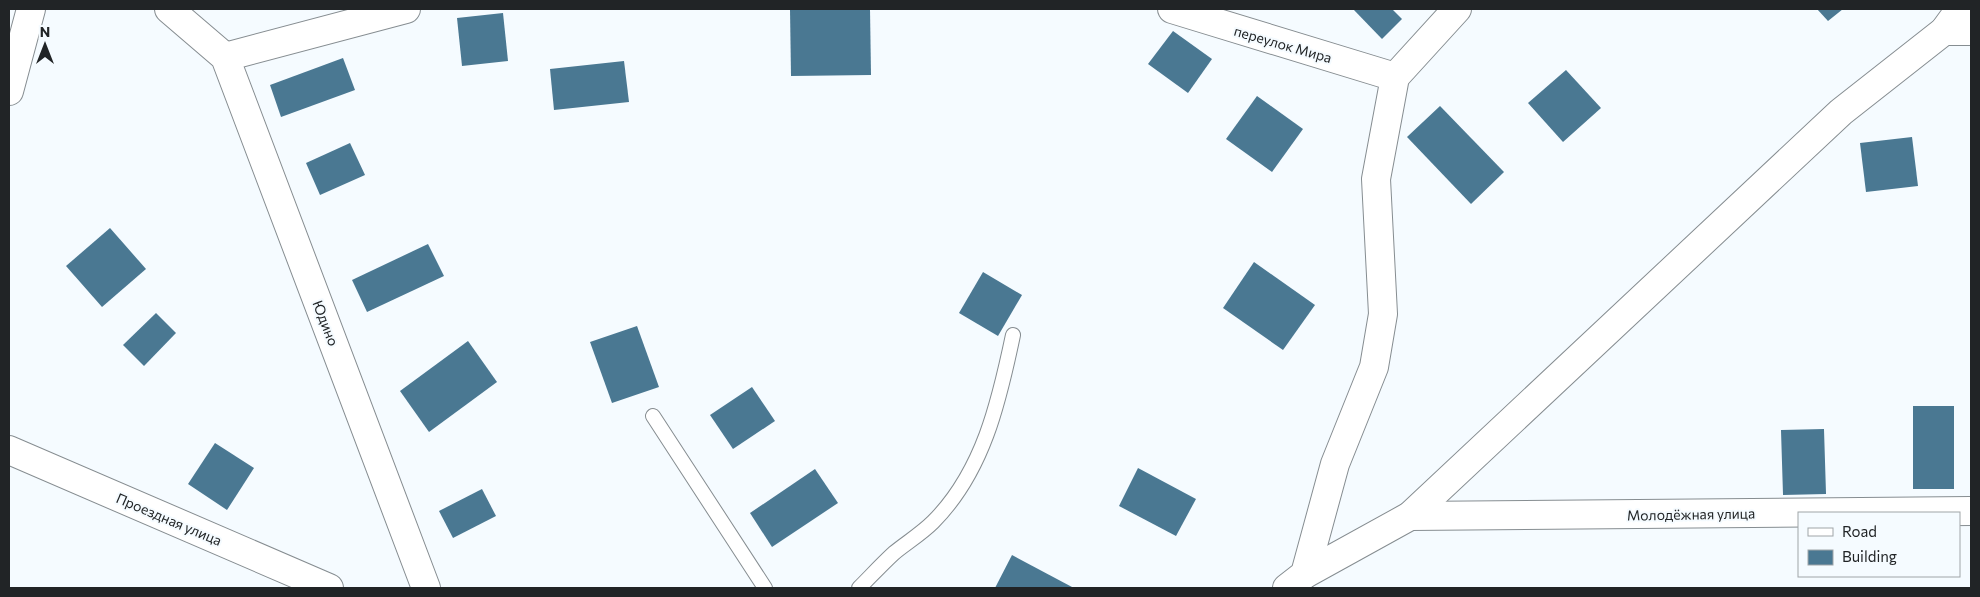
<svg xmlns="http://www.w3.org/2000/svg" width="1980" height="597" font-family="Commissioner,sans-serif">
<rect width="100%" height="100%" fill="#f5fbff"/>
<g fill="#4a7892">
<polygon points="790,9 870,9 871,75 791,76"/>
<polygon points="1353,9 1392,9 1402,19 1382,39"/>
<polygon points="1817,9 1843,9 1828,21"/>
<polygon points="503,13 508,61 462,66 457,18"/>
<polygon points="1173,31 1212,59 1188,93 1148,64"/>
<polygon points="343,58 355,90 281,117 270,85"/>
<polygon points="624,61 629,102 554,110 550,69"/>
<polygon points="1566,70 1601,108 1563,142 1528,103"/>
<polygon points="1257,96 1303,129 1272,172 1226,139"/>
<polygon points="1440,106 1504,172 1471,204 1407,137"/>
<polygon points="1912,137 1918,186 1866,192 1860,143"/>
<polygon points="350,143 365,175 320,195 306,163"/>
<polygon points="110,228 146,269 102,307 66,266"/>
<polygon points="428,244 444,276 367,312 352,280"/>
<polygon points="1254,262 1315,305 1283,350 1223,308"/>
<polygon points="983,272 1022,295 998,336 959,313"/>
<polygon points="156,313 176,333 144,366 123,345"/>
<polygon points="637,326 659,387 612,403 590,342"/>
<polygon points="468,341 497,382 429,432 400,391"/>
<polygon points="752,387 775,421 733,449 710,415"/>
<rect x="1913" y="406" width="41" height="83"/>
<polygon points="1824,429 1826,494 1783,495 1781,430"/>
<polygon points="215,443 254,468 227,510 188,484"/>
<polygon points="1138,468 1196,499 1176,536 1119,506"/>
<polygon points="815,469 838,503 772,547 750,513"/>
<polygon points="482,489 496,516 453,538 439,511"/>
<polygon points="1012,555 1072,587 1072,588 995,588"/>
</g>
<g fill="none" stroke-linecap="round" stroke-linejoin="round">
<defs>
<g id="lane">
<polyline points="653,416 765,588"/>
<path d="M 859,588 C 870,577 882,564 894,553 C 906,543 921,534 933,522 C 983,472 999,402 1013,335"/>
</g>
<g id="street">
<polyline points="169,9 225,57 426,588"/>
<polyline points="1172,9 1395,77"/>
<polyline points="1944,31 1971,31"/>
<polyline points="225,57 406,9"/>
<polyline points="1410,516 1971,511"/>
<polyline points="1305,574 1410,516 1841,112 1944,31 1960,9"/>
<polyline points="1287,588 1305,574 1335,464 1374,367 1383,314 1376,179 1395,77 1457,9"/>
</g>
<g id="secondary">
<polyline points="9,91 31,9"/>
<polyline points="9,450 329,588"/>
</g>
</defs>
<use href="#lane" stroke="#868d91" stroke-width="16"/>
<use href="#street" stroke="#868d91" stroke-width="30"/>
<use href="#secondary" stroke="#868d91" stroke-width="30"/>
<use href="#lane" stroke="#fff" stroke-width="14"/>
<use href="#street" stroke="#fff" stroke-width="28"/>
<use href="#secondary" stroke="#fff" stroke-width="28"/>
</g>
<g text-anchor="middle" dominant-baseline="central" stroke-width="4" stroke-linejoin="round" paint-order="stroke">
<g font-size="14" fill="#212426" stroke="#f5fbff">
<text transform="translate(1283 44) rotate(16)">переулок Мира</text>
<text transform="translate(326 323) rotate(69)">Юдино</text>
<text transform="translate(1691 514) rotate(-1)">Молодёжная улица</text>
<text transform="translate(169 519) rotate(23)">Проездная улица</text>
</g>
</g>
<rect width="1980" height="597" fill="none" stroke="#212426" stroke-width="20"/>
<rect x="1798" y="512" width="162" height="65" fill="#f5fbff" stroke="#a0a5a8"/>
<rect x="1808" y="528" width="25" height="8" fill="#ffffff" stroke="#a0a5a8"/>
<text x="1842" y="537" font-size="15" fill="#212426">Road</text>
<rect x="1808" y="550" width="25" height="15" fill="#4a7892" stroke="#a0a5a8"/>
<text x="1842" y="562" font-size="15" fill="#212426">Building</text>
<g transform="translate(45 45)" stroke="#f5fbff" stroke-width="4" paint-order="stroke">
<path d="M0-4L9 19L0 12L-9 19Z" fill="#212426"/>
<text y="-8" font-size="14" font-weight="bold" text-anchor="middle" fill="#212426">N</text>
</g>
</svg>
